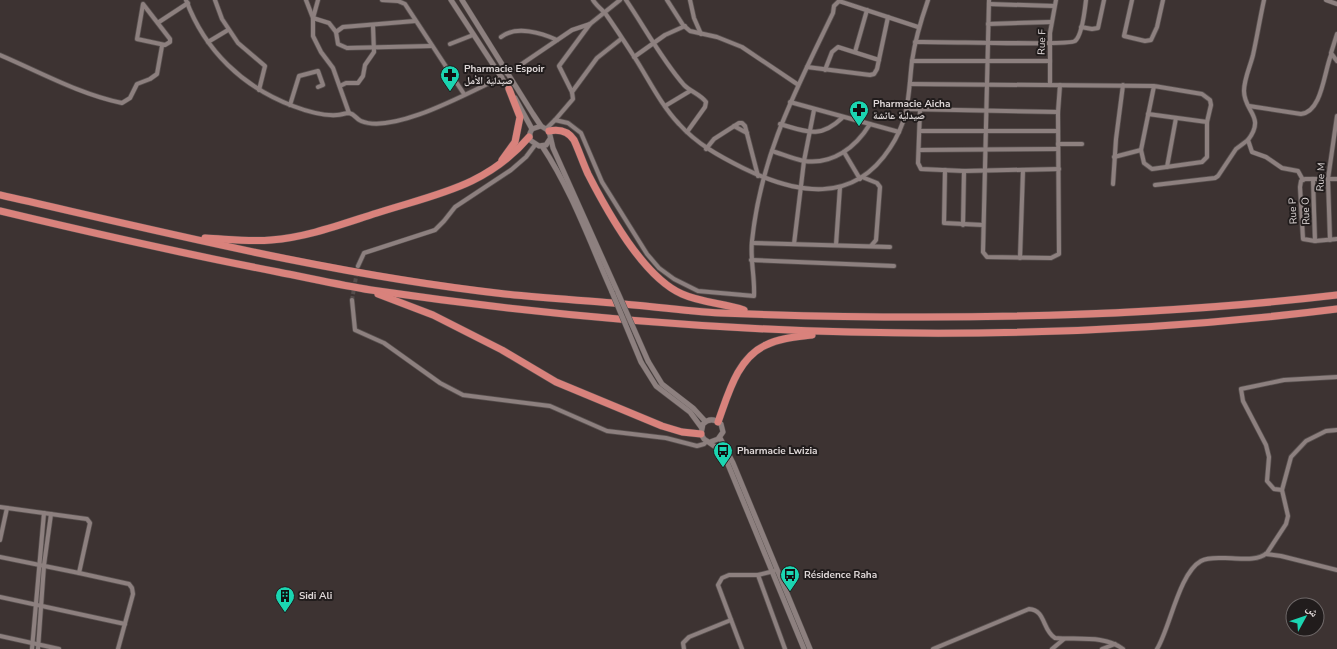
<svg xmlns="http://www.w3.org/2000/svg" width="1337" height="649" font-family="'Nunito Sans','Noto Naskh Arabic',sans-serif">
<rect width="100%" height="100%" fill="#3d3332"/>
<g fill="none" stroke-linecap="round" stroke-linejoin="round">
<polyline stroke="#554c4b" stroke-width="4" stroke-dasharray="4 2" stroke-linecap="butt" points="352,300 358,266"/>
<defs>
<g id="minor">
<path d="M 186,0 C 205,51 243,87 293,106 C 306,111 323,116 337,115 C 341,115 345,113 349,113 C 355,114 356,119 361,121 C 394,135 471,91 502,77"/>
<polyline points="215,0 222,19 238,43 265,66 259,90"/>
<polyline points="306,0 313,18"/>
<polyline points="318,0 313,18 313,36 321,52 333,68 349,113"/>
<polyline points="382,0 398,1 405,4 464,94"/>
<path d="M 593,0 C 596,5 601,9 605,13 C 615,27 626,44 635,58 C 649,80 661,105 679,124 C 697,144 719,156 743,168 C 796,194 853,205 890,148 C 910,118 908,95 912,61 C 915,40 921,20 928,0"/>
<path d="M 626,0 C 645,28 662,60 684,85 C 691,92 700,94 706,102 L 705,107 L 687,132"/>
<polyline points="667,0 683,25 690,31 717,37 742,47 797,84"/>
<polyline points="690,0 694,18 701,34"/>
<polyline points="989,0 983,252 987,257 1051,258 1059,254 1058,112 1060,85"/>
<polyline points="1132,0 1124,36 1145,41 1151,40 1157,27 1163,0"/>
<path d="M 1264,0 C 1260,18 1257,37 1253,55 C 1250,67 1244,79 1244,91 C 1244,112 1266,116 1248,140 L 1252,152 L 1266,157 L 1282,168 L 1298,171 L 1303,180"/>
<polyline points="1326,0 1337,4"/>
<polygon points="143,4 170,39 170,42 165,45 137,39"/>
<polyline points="989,4 1054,6"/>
<polyline points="313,18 329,23 336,32 338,44 347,48 431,46"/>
<polyline points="159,22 188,3"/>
<polyline points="590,24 559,66 572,92 597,58 621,39"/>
<polyline points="988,24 1051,22"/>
<polyline points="1081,27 1092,29 1098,28 1104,0"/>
<polyline points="336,32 343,27 415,21"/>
<polyline points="1337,34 1331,53 1337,61"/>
<path d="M 501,37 C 516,25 542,33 557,40"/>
<polyline points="208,42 228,30"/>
<path d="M 915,42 C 935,41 1069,46 1075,41 C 1082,36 1085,9 1086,0"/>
<polyline points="450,44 473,35"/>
<polyline points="855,52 867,10"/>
<path d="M 0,55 C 40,72 79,94 122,103 L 130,98 L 137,84 L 150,79 L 157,74 L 162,46"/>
<polyline points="634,57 665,35 685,26"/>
<polyline points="912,61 1050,61"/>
<polyline points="807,67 870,75 874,74 877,69 888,17"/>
<polyline points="825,70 832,52 838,47 879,60"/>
<polyline points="507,74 572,30 590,24 620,0"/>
<polyline points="910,84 1154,86 1202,94 1210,100 1211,105 1207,122 1207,157 1202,162 1152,169 1144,163 1141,150 1154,86"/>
<polyline points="1050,85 1050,33 1056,0"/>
<polyline points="340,86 346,83 358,83 363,76 365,65 374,52 373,26"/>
<polyline points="790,102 899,132"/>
<polyline points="290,105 299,76 318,71 323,85 318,87"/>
<polyline points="665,106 690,91"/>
<path d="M 1249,106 L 1301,114 C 1322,112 1324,72 1331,55"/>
<polyline points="907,109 1058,112"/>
<polyline points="920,110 918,163 921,169 964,171 1059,169"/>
<polyline points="1148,114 1207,122"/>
<polyline points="555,120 573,99 572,92"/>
<path d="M 780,124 C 807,132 820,139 842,118"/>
<polyline points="734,126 747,133"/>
<path d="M 547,128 L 555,120 L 568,123 L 581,133 L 602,182 L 647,254 L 659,268 L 674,279 L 698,291 L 754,296 C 755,277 750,260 752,241 C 761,154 796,90 833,13 L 834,6 L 839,1 L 918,27"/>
<polyline points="920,131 1058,131"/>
<polyline points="1058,144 1082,144"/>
<polyline points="706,149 714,139 739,123 742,123 745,126 758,176"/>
<polyline points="919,150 1058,149"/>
<path d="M 772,151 C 782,154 793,159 804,161 C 833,165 856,147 870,124"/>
<polyline points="844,152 860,179"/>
<polyline points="1114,157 1141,150"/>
<polyline points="1167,167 1176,118"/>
<polyline points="945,170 944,223 983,225"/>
<polyline points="862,177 877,183 880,187 876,240 871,246"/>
<polyline points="1313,179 1315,241"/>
<polyline points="1337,179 1305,179 1301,181 1300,187 1303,239 1315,241 1337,239"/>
<polyline points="1113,184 1116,139 1123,85"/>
<polyline points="1155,185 1215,178 1218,176 1236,149 1248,140"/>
<polyline points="963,225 964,171"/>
<polyline points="1330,240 1328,179 1337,116"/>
<polyline points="752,243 890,247"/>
<polyline points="794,244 804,161 814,110"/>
<polyline points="836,245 840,187"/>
<polyline points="1020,258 1023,170"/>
<polyline points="751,260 894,266"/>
<polyline points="358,266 364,253 435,230 444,221 455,207 511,170 526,157 535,145"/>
<polyline points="352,300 355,330 384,343 440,383 463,395 550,406 607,431 666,438 697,446 704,444 707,441"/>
<polyline points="1282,490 1274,489 1267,481 1269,457 1266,445 1243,401 1241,389 1284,380 1337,377"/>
<polyline points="0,507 87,519 90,523 79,573 0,557"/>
<polyline points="0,540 7,508"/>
<polyline points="1266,554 1281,556 1337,570"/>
<polyline points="79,573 129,584 132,588 133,594 118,649"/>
<polyline points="758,575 785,649"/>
<polyline points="0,597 125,624"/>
<polyline points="0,636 59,649"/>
<polyline points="32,649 44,513"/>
<polyline points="38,649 44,565 51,514"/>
<polyline points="684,649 683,643 689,637 731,620"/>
<polyline points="742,649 718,585 722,578 729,575 758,575 774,571"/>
<path d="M 933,649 L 1029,609 C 1046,610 1042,630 1055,638 C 1077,640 1105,635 1123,649"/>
<polyline points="1052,649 1064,639"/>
<polyline points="1102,649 1115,644"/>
<path d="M 1157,649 C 1170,628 1179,573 1201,561 C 1208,557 1217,558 1225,558 C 1239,558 1256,562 1267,553 L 1286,524 L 1288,516 L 1282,490 L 1291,457 L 1306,441 L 1326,431 L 1337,430"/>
</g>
<g id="tertiary">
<polyline points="451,0 511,92"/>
<polyline points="462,0 533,114 541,126 549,131 553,148 618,293"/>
<polyline points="515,98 532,129"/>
<polyline points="541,126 532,129 530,133 530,140 539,146 546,145 550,139"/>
<path d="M 542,146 C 572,191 590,243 612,292"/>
<polyline points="648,361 662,384 693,408 705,421"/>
<polyline points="641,362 656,386 690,412 701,427"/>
<polyline points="720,438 733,463 810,649"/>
<path d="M 710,442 L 718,439 L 723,432 L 721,424 C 715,419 709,418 703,424 L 701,434 L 704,439 L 717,448 L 727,462 L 804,649"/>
</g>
<g id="motorway">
<path d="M 549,131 C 559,129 568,131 574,140 C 579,151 583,163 588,174 C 607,211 643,277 682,294 C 702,303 724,303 744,310"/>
<polyline points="502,160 515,142 520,117 509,89"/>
<path d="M 0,195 C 167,233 335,275 505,294 C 541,298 577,300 613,303 C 649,306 685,311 721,313 C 926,321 1133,319 1337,295"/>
<path d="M 0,211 C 92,233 185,254 278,272 C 309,278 340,285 371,290 C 690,337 1017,349 1337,309"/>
<path d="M 205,238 C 227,239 249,242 271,240 C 308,237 342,224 377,213 C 436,194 486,187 529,137"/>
<polyline points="378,294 433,315 502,350 556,382 662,426 682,432 701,434"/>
<path d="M 718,422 C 728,395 737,358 766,345 C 780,338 796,337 812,335"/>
</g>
</defs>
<use href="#minor" stroke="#58504f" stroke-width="5.5"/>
<use href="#tertiary" stroke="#58504f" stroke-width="6"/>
<use href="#motorway" stroke="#58504f" stroke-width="8"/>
<use href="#minor" stroke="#8d807f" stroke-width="4"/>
<use href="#tertiary" stroke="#8d807f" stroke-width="5"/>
<use href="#motorway" stroke="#d9827c" stroke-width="7"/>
<defs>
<g id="tertiary-bridge">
<polyline points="612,292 641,362"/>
<polyline points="618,293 648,361"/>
</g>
</defs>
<use href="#tertiary-bridge" stroke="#58504f" stroke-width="6" stroke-linecap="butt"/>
<use href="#tertiary-bridge" stroke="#8d807f" stroke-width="5"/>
</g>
<defs>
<symbol id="pharmacy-pin" viewBox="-11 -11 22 30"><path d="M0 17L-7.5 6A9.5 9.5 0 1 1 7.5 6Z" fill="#1bd5b1" stroke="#211c1c"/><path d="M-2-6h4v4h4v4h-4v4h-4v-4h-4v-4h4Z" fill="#111"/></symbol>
<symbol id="bus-pin" viewBox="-11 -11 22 30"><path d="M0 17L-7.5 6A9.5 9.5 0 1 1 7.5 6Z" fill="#1bd5b1" stroke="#211c1c"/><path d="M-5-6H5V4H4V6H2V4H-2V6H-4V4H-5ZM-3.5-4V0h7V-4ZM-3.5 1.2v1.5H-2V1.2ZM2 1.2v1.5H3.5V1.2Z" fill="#111"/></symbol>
<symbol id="building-pin" viewBox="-11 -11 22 30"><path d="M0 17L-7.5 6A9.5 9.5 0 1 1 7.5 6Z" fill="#1bd5b1" stroke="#211c1c"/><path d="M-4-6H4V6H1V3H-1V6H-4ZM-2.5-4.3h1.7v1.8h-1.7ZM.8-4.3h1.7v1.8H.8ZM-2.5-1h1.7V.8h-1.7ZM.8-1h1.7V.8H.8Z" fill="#111"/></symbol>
</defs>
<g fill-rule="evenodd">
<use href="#pharmacy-pin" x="439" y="64" width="22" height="30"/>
<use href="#pharmacy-pin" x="848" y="99" width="22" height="30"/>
<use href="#bus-pin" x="712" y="440" width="22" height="30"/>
<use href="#bus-pin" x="779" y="564" width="22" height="30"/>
<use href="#building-pin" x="274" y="585" width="22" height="30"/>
</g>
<g text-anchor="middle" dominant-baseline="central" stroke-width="4" stroke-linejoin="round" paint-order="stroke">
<g font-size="10" fill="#dfd8d8" stroke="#211c1c">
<text transform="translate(1042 42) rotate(-88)">Rue F</text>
<text transform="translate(1321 177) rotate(-87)">Rue M</text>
<text transform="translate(1293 211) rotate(-93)">Rue P</text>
<text transform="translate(1306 211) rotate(-92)">Rue O</text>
</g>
<g font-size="10" font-weight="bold" fill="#dfd8d8" stroke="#211c1c" text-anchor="start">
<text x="464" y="69">Pharmacie Espoir<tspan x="464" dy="12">صيدلية الأمل</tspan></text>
<text x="873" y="104">Pharmacie Aicha<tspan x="873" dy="12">صيدلية عائشة</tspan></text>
<text x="737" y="451">Pharmacie Lwizia</text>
<text x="804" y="575">Résidence Raha</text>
<text x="299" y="596">Sidi Ali</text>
</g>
</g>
<g transform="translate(1305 617) rotate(50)"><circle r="19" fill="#211c1c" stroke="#6d6767"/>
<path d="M0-3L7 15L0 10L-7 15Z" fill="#1bd5b1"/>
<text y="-6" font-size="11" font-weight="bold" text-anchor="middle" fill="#dfd8d8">ش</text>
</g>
</svg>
